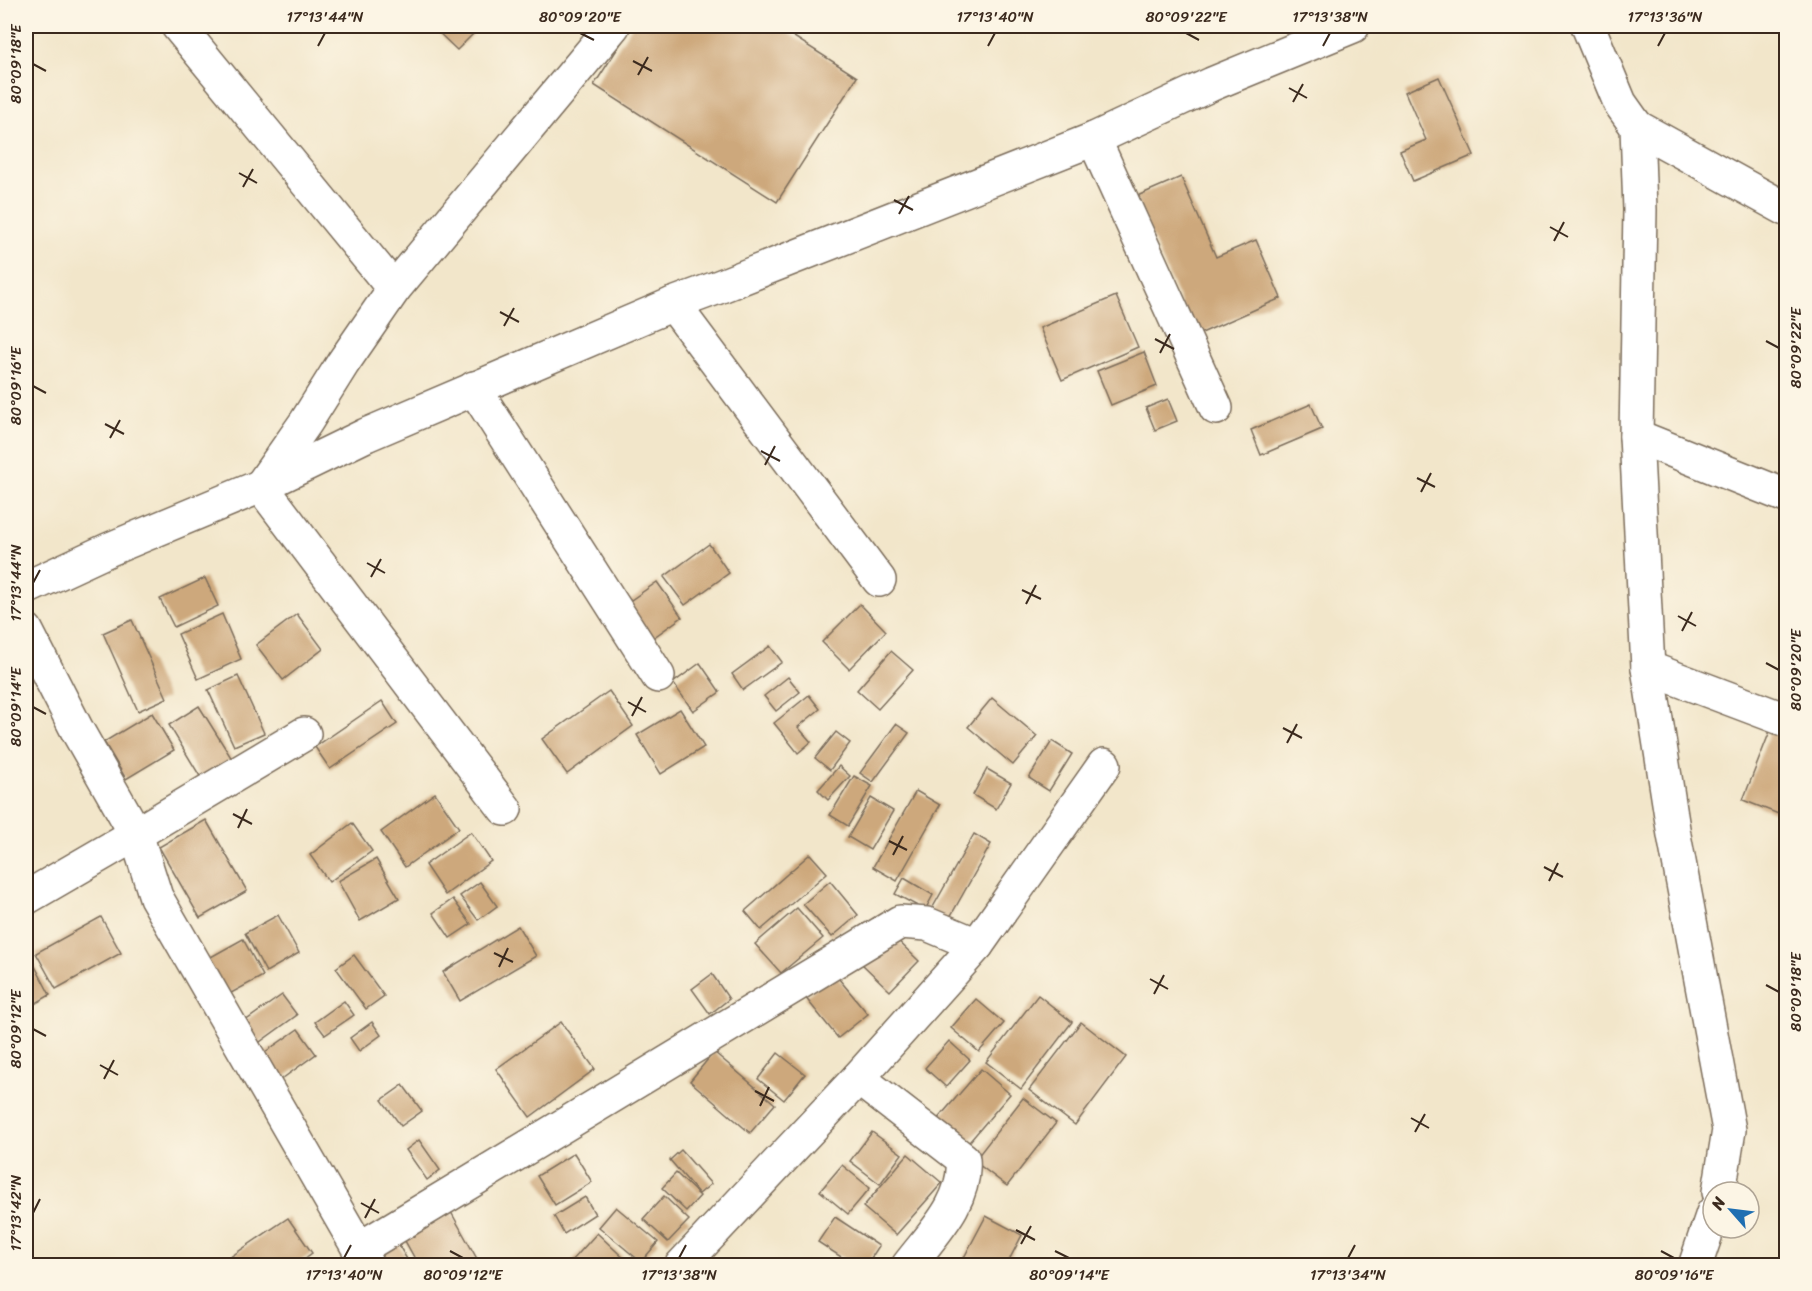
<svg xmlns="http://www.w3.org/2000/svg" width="1812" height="1291" font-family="Sriracha,sans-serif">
<rect width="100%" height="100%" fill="#fcf5e5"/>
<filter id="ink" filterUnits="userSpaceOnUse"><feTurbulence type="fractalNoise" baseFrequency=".0167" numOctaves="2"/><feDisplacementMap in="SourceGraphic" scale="12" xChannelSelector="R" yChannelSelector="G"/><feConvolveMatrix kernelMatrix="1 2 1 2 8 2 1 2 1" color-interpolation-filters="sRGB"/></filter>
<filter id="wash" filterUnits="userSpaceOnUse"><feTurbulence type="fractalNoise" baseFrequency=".008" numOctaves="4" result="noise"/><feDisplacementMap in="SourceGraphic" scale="24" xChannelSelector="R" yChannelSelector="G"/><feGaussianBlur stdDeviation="1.35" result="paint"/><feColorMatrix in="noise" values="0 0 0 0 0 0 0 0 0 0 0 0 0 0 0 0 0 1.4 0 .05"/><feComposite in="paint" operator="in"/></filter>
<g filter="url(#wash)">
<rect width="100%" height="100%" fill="#f2e6ca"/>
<g id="blocks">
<g fill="#cda87b">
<polygon points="432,26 481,26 457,50"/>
<polygon points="632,26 777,26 857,77 777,202 594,85"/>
<polygon points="1439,77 1474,155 1413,181 1400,151 1426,140 1405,92"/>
<polygon points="1181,177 1216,257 1256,240 1281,298 1195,336 1135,197"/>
<polygon points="1116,296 1138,347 1062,380 1040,328"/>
<polygon points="1144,352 1157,386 1111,405 1097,371"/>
<polygon points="1168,399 1177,421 1155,430 1146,408"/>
<polygon points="1311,404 1322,429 1261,455 1251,430"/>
<polygon points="709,544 729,573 685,605 664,577"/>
<polygon points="205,578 218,606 174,627 160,599"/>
<polygon points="657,582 682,617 650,640 624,605"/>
<polygon points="860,604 886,631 849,669 822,642"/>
<polygon points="222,614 241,659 198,679 178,634"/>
<polygon points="297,614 323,649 283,680 256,645"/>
<polygon points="132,620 167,698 138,711 103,633"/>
<polygon points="770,646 782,662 743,690 732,674"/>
<polygon points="891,651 913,670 878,709 857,690"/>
<polygon points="700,663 720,692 693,711 673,683"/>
<polygon points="238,676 264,733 234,746 208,690"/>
<polygon points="788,677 800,692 776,711 764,696"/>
<polygon points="609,691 633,726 567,774 542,739"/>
<polygon points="809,695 820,709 798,727 811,742 798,753 774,723"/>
<polygon points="992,698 1037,736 1013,765 968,727"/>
<polygon points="382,701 397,724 330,769 315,747"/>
<polygon points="199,706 232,759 201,778 169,725"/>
<polygon points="680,709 704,747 661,774 637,735"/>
<polygon points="152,713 174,750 126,779 104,742"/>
<polygon points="896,724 909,733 873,782 860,773"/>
<polygon points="1770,731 1786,737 1786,817 1743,800"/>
<polygon points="836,732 850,743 830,770 815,758"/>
<polygon points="1052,741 1072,754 1049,791 1029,778"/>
<polygon points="839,766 850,776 828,800 818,790"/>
<polygon points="987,769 1011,783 996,809 973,795"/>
<polygon points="854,776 872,786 848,826 830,815"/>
<polygon points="916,791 940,805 897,881 873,867"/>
<polygon points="435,793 459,828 405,867 381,832"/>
<polygon points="871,798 893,811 870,850 848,837"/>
<polygon points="206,820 247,891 200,918 159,847"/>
<polygon points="352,823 372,851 329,882 310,855"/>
<polygon points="471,832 491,861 445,895 425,865"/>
<polygon points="974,834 991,844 945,926 928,916"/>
<polygon points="810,854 827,873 761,930 745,911"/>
<polygon points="376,859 399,898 360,921 338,881"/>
<polygon points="904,878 933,895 925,910 895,894"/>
<polygon points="830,881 858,915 832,937 803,904"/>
<polygon points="480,882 497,906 478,920 460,896"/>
<polygon points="453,899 471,924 450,938 433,913"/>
<polygon points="797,908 823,938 781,973 755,944"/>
<polygon points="278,915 299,953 266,972 245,933"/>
<polygon points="101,917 121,953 56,989 36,953"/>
<polygon points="518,926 536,956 460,1001 443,972"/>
<polygon points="890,933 919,961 890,991 861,963"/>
<polygon points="243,939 263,976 220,999 200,963"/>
<polygon points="26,949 50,995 26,1009"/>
<polygon points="354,955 384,996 366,1009 336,968"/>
<polygon points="834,973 868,1014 838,1038 805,997"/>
<polygon points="712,974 729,999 710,1014 692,989"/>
<polygon points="282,995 297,1015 253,1047 238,1026"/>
<polygon points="1038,995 1072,1022 1021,1089 986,1062"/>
<polygon points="976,999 1004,1023 979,1052 951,1028"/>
<polygon points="344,1001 354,1015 325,1035 315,1022"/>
<polygon points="372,1022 381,1035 359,1051 350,1038"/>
<polygon points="561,1022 595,1069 530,1117 496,1069"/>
<polygon points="1081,1022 1126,1057 1075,1125 1029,1090"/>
<polygon points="298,1029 316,1054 279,1081 261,1055"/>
<polygon points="949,1041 970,1060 946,1087 925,1068"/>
<polygon points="714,1052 775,1104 750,1133 690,1081"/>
<polygon points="778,1053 805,1074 784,1100 758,1079"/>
<polygon points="981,1069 1010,1094 965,1147 935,1122"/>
<polygon points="403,1085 422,1111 401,1126 382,1100"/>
<polygon points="1023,1098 1056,1123 1007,1186 974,1161"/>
<polygon points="872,1132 902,1154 880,1184 850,1161"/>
<polygon points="419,1140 440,1170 427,1180 406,1150"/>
<polygon points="681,1150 711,1184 699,1194 670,1160"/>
<polygon points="574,1153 592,1182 555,1205 537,1176"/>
<polygon points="908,1154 942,1183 896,1235 863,1207"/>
<polygon points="842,1165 870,1188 848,1214 820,1191"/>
<polygon points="676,1173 700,1196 686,1211 662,1188"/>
<polygon points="664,1196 689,1220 668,1242 643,1219"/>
<polygon points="585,1197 595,1214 564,1234 554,1216"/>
<polygon points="616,1207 658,1242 641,1262 599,1227"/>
<polygon points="451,1212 481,1266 419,1266 404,1239"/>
<polygon points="986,1216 1022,1235 1006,1266 961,1266 960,1265"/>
<polygon points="835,1217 879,1246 866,1266 855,1266 818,1242"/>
<polygon points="288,1218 312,1253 294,1266 221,1266 220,1264"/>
<polygon points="597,1233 632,1266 575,1266 571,1262"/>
<polygon points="398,1244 411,1266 373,1266 370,1259"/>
</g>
</g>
</g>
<g filter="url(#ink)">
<use href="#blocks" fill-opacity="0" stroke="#7b6c5a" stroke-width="1.5"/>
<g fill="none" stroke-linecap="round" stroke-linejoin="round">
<defs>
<g id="minor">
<polyline points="178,26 394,289"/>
<polyline points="1588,26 1620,103 1637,127 1640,210 1636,436 1648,668 1674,835 1729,1130 1719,1192"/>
<polyline points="1637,127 1786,209"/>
<polyline points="1094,139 1216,408"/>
<polyline points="673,304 879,580"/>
<polyline points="474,388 658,676"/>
<polyline points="1636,436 1786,496"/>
<polyline points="26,588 110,549 261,486 366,435 673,304 716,288 1094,139 1212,84 1353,26"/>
<polyline points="26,630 77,730 136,834 156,897 359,1249 367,1266"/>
<polyline points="1648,668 1786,720"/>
<polyline points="505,809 261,486 306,422 343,363 394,289 613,26"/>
<polyline points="26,898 136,834 304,734"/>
<path d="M 858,1078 L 963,1159 C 967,1202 932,1234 908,1266"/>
<polyline points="359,1249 900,922 927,924 977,945"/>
<polyline points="681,1266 858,1078 977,945 1104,765"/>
<polyline points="1695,1266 1713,1213"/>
</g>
</defs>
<use href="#minor" stroke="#7b6c5a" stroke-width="36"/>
<use href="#minor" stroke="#fff" stroke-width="33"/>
</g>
</g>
<path fill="none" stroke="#3b2a1e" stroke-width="2" d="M 580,33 L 594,40M 1186,33 L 1199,40M 318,46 L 325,33M 988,46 L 995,33M 1323,46 L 1330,33M 1658,46 L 1665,33M 633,61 L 652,71M 33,64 L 46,71M 638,75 L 648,57M 1289,88 L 1307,98M 1293,102 L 1303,84M 239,173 L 257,183M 243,187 L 253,169M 894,200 L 913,210M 899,214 L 909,196M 1550,227 L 1568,237M 1554,241 L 1564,222M 500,312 L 519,322M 504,326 L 514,308M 1155,339 L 1174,349M 1766,341 L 1779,348M 1160,353 L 1170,334M 33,386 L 46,393M 105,424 L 124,434M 110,438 L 120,420M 761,451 L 780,461M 765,465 L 775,446M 1417,478 L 1435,487M 1421,492 L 1431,473M 367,563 L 385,573M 371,577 L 381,559M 33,583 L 40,570M 1022,590 L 1041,599M 1026,604 L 1036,585M 1678,616 L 1696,626M 1682,631 L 1692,612M 1766,663 L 1779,670M 628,702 L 646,712M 33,707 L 46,714M 632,716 L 642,697M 1283,728 L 1302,738M 1287,743 L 1297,724M 233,814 L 252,824M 238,828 L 247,809M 889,841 L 907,850M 893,855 L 903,836M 1544,867 L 1563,877M 1549,881 L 1558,863M 494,953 L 513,962M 499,967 L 508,948M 1150,979 L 1168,989M 1766,985 L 1779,992M 1154,994 L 1164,975M 33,1029 L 46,1036M 100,1065 L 118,1075M 104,1079 L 114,1060M 755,1091 L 774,1101M 760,1106 L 769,1087M 1411,1118 L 1429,1128M 1415,1132 L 1425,1114M 361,1203 L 379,1213M 33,1213 L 40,1199M 365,1218 L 375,1199M 1016,1230 L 1035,1240M 1021,1244 L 1031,1226M 450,1251 L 463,1258M 1055,1251 L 1069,1258M 1661,1251 L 1674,1258M 344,1258 L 351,1245M 679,1258 L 686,1245M 1348,1258 L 1355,1245"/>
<rect width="1812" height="1291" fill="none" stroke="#fcf5e5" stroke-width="66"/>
<g transform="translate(1731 1210) rotate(298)"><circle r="28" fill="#fcf5e5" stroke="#afa495" stroke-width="1.5"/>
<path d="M0-4.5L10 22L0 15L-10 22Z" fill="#1f6fb2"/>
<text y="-9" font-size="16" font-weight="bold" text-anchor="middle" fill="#3b2a1e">N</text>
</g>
<rect x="33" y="33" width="1746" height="1225" fill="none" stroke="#3b2a1e" stroke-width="2"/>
<g font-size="15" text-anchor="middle" fill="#3b2a1e">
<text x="325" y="22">17°13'44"N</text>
<text x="580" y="22">80°09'20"E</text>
<text x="995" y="22">17°13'40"N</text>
<text x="1186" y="22">80°09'22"E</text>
<text x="1330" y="22">17°13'38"N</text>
<text x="1665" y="22">17°13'36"N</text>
<text transform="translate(16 64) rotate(-90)" y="5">80°09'18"E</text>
<text transform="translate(1796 348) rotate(-90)" y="5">80°09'22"E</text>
<text transform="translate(16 386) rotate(-90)" y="5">80°09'16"E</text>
<text transform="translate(16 583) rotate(-90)" y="5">17°13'44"N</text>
<text transform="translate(1796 670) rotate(-90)" y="5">80°09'20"E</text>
<text transform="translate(16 707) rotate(-90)" y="5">80°09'14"E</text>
<text transform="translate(1796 992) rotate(-90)" y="5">80°09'18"E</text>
<text transform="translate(16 1029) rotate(-90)" y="5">80°09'12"E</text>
<text transform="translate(16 1213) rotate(-90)" y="5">17°13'42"N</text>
<text x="344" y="1280">17°13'40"N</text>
<text x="463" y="1280">80°09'12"E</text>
<text x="679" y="1280">17°13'38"N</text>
<text x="1069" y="1280">80°09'14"E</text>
<text x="1348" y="1280">17°13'34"N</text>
<text x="1674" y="1280">80°09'16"E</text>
</g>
</svg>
